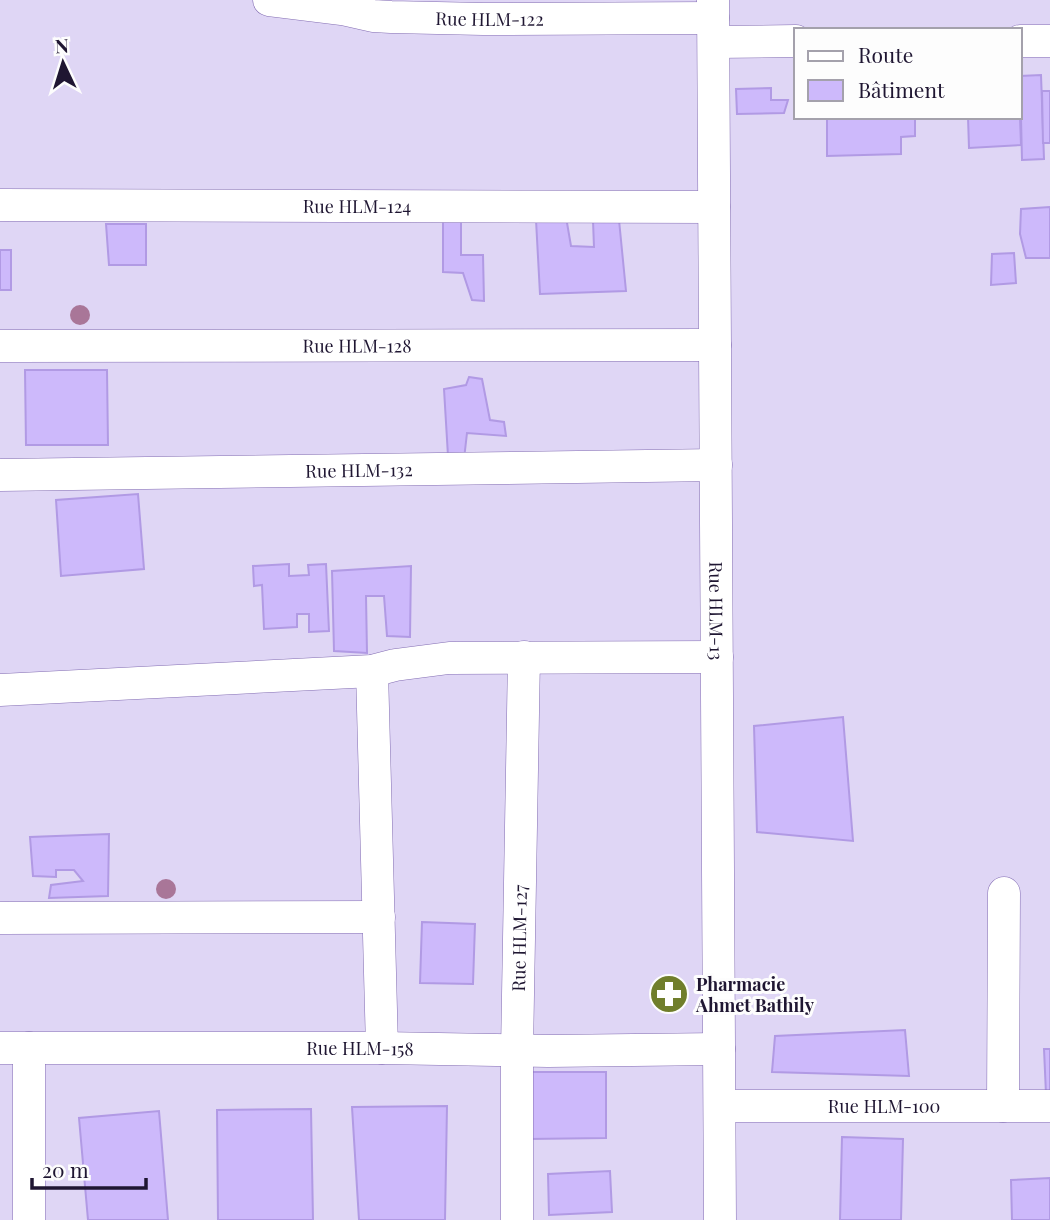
<svg xmlns="http://www.w3.org/2000/svg" width="1050" height="1220" font-family="'Playfair Display',serif">
<rect width="100%" height="100%" fill="#dfd6f5"/>
<g fill="#cdb9fb" stroke="#b19ae4" stroke-width="2">
<polygon points="1041,75 1044,159 1022,160 1020,76"/>
<polygon points="771,88 771,100 788,100 784,113 737,114 736,89"/>
<polygon points="1042,91 1050,91 1050,143 1043,143"/>
<polygon points="827,117 915,117 915,136 901,137 901,154 827,156"/>
<polygon points="968,117 1020,117 1021,145 969,148"/>
<polygon points="1050,207 1050,258 1026,258 1020,234 1021,209"/>
<polygon points="566,217 571,246 594,247 593,221 619,220 626,291 540,294 536,220"/>
<polygon points="443,221 461,221 461,255 483,255 484,301 472,300 463,273 443,272"/>
<polygon points="106,224 146,224 146,265 109,265"/>
<rect x="0" y="250" width="11" height="40"/>
<polygon points="1014,253 1016,283 991,285 992,254"/>
<polygon points="25,370 107,370 108,445 26,445"/>
<polygon points="469,377 482,379 490,420 504,422 506,436 467,433 464,459 448,456 444,389 466,385"/>
<polygon points="138,494 144,569 61,576 56,500"/>
<polygon points="289,564 289,576 309,575 308,565 326,564 329,631 309,632 309,614 297,614 297,627 264,629 262,585 254,586 253,566"/>
<polygon points="411,566 410,637 387,636 384,596 366,596 367,653 334,651 332,571"/>
<polygon points="843,717 853,841 757,832 754,726"/>
<polygon points="109,834 108,896 49,898 51,885 83,881 74,870 56,870 56,877 33,876 30,837"/>
<polygon points="422,922 475,924 473,984 420,983"/>
<polygon points="905,1030 909,1076 772,1072 775,1036"/>
<polygon points="1044,1049 1050,1049 1050,1094 1046,1094"/>
<polygon points="529,1072 606,1072 606,1138 529,1139"/>
<polygon points="447,1106 445,1220 359,1220 352,1107"/>
<polygon points="311,1109 313,1220 218,1220 217,1110"/>
<polygon points="159,1111 168,1220 88,1220 79,1118"/>
<polygon points="842,1137 903,1139 901,1220 840,1220"/>
<polygon points="610,1171 612,1212 549,1215 548,1174"/>
<polygon points="1050,1178 1050,1220 1012,1220 1011,1180"/>
</g>
<g fill="none" stroke-linecap="round" stroke-linejoin="round">
<defs>
<g id="street">
<path id="s1" d="M 269,0 L 342,9 L 373,16 L 391,17 L 483,19 L 713,18"/>
<path id="s2" d="M 713,0 L 720,1220"/>
<polyline points="1020,41 1050,41"/>
<polyline points="714,42 796,41"/>
<path id="s3" d="M 0,205 L 714,207"/>
<path id="s4" d="M 0,346 L 715,345"/>
<path id="s5" d="M 0,475 L 716,465"/>
<polyline points="372,671 382,1048"/>
<polyline points="0,690 372,671 395,665 449,658 717,657"/>
<polyline points="0,918 379,917"/>
<path id="s6" d="M 0,1048 L 382,1048 L 548,1051 L 719,1049"/>
<polyline points="29,1048 29,1220"/>
<path id="s7" d="M 720,1106 L 1050,1106"/>
<polyline points="1003,1106 1004,893"/>
<path id="s8" d="M 517,1220 L 517,1051 L 524,657"/>
</g>
</defs>
<use href="#street" stroke="#836db3" stroke-width="33"/>
<use href="#street" stroke="#fff" stroke-width="32"/>
</g>
<g fill="#a97698">
<circle cx="80" cy="315" r="10"/>
<circle cx="166" cy="889" r="10"/>
</g>
<defs>
<symbol id="pharmacy-disc" viewBox="-11 -11 22 22"><circle r="9.5" fill="#707e2b" stroke="#fdfdfd"/><path d="M-2-6h4v4h4v4h-4v4h-4v-4h-4v-4h4Z" fill="#fff"/></symbol>
</defs>
<g fill-rule="evenodd">
<use href="#pharmacy-disc" x="647" y="972" width="44" height="44"/>
</g>
<g text-anchor="middle" dominant-baseline="central" stroke-width="6" stroke-linejoin="round" paint-order="stroke">
<g font-size="18" fill="#1f1632" stroke="#fdfdfd">
<text stroke="none"><textPath href="#s1" startOffset="222">Rue HLM-122</textPath></text>
<text stroke="none"><textPath href="#s3" startOffset="357">Rue HLM-124</textPath></text>
<text stroke="none"><textPath href="#s4" startOffset="357">Rue HLM-128</textPath></text>
<text stroke="none"><textPath href="#s5" startOffset="359">Rue HLM-132</textPath></text>
<text stroke="none"><textPath href="#s2" startOffset="611">Rue HLM-13</textPath></text>
<text stroke="none"><textPath href="#s8" startOffset="282">Rue HLM-127</textPath></text>
<text stroke="none"><textPath href="#s6" startOffset="360">Rue HLM-158</textPath></text>
<text stroke="none"><textPath href="#s7" startOffset="164">Rue HLM-100</textPath></text>
</g>
<g font-size="18" font-weight="bold" fill="#1f1632" stroke="#fdfdfd" text-anchor="start">
<text x="696" y="984">Pharmacie<tspan x="696" dy="21">Ahmet Bathily</tspan></text>
</g>
</g>
<rect x="794" y="28" width="228" height="91" fill="#fdfdfd" stroke="#a4a1ac" stroke-width="2"/>
<rect x="808" y="51" width="35" height="10" fill="#ffffff" stroke="#a4a1ac" stroke-width="2"/>
<text x="858" y="63" font-size="21" fill="#1f1632">Route</text>
<rect x="808" y="80" width="35" height="21" fill="#cdb9fb" stroke="#a4a1ac" stroke-width="2"/>
<text x="858" y="98" font-size="21" fill="#1f1632">Bâtiment</text>
<g transform="translate(63 63) rotate(356)" stroke="#fdfdfd" stroke-width="5" paint-order="stroke">
<path d="M0-5L12 26L0 18L-12 26Z" fill="#1f1632"/>
<text y="-10" font-size="19" font-weight="bold" text-anchor="middle" fill="#1f1632">N</text>
</g>
<path d="M32 1178v10h114v-10" fill="none" stroke="#1f1632" stroke-width="3.5"/>
<text x="42" y="1178" font-size="21" fill="#1f1632" stroke="#fdfdfd" stroke-width="5" paint-order="stroke">20 m</text>
</svg>
